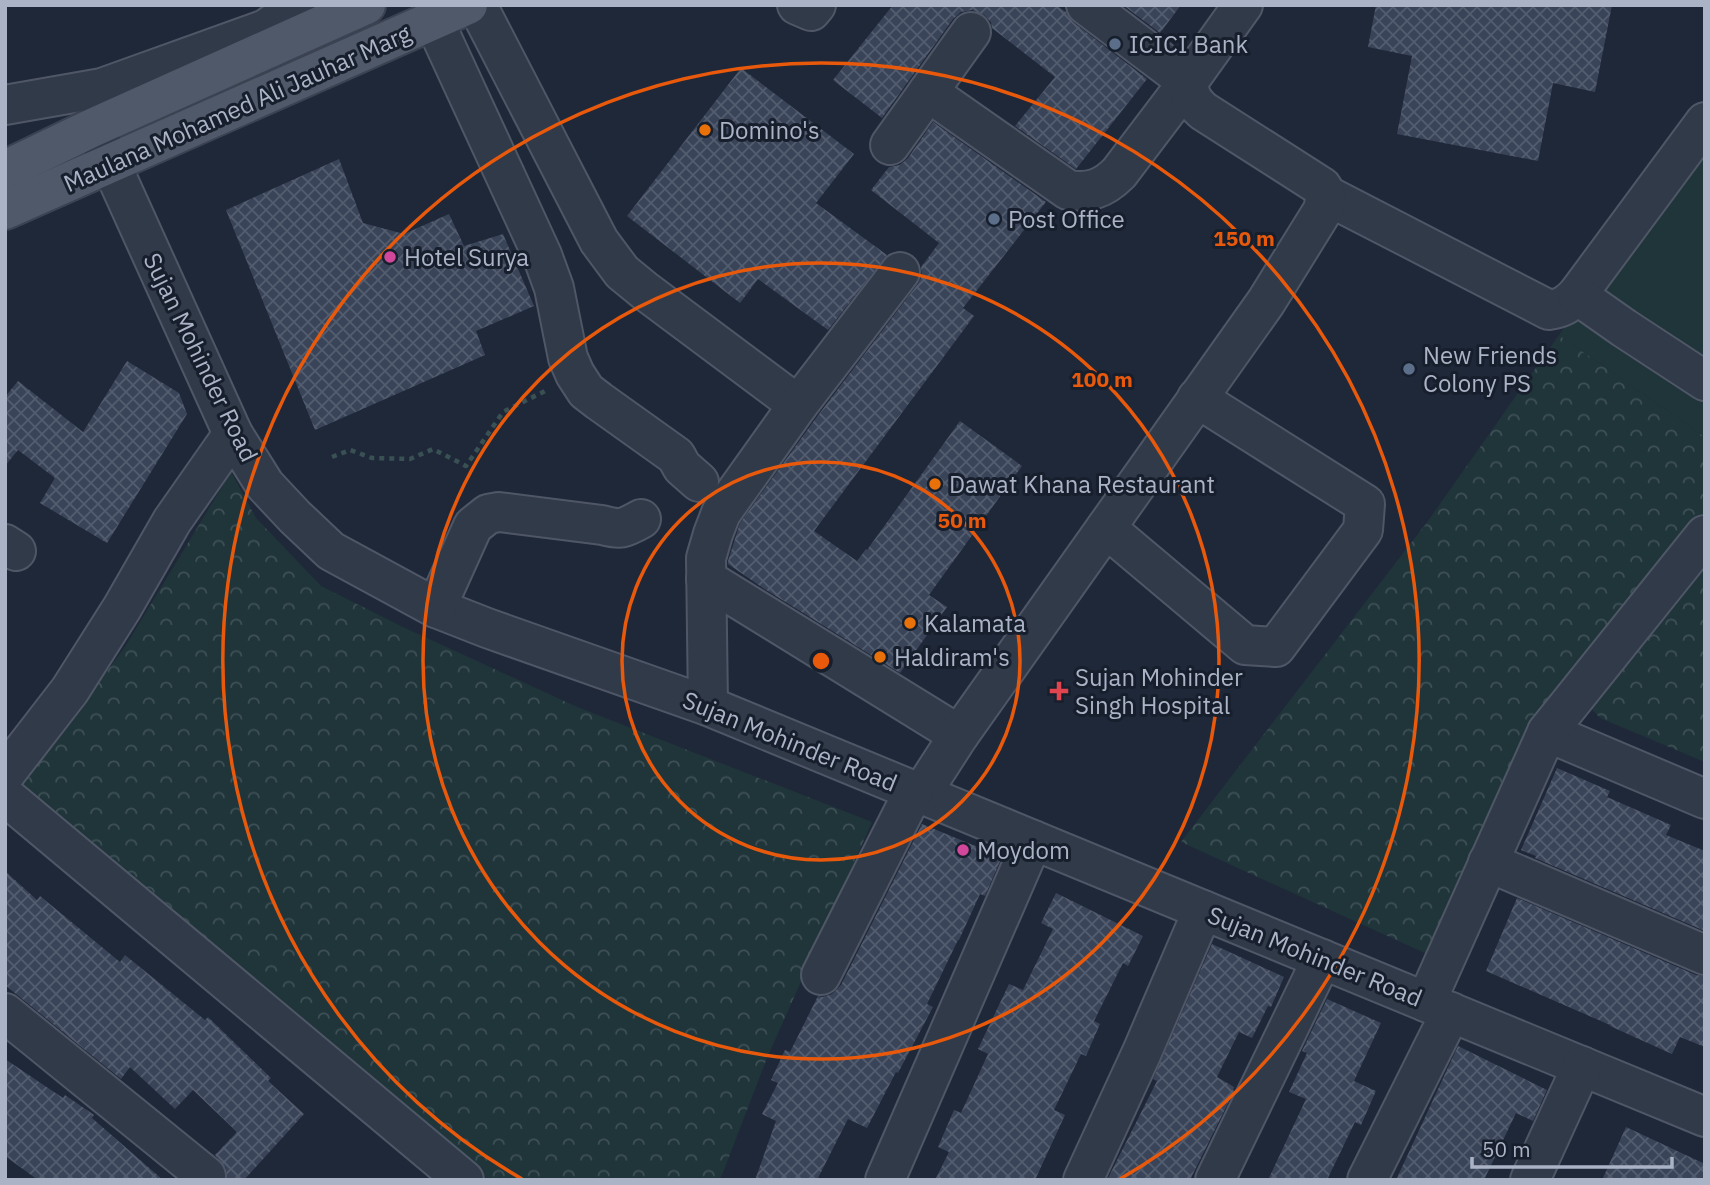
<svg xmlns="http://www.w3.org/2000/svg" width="1710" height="1185" font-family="'IBM Plex Sans',sans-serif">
<defs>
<pattern id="park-crowns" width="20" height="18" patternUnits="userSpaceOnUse" patternTransform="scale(1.75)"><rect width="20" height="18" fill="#20353a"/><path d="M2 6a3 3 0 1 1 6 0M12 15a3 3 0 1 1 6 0" fill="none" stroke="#3e5055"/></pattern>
<pattern id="building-cross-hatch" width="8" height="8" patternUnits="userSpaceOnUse" patternTransform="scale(1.75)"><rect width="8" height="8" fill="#394459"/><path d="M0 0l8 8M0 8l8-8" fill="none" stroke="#535d6f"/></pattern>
</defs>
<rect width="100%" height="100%" fill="#1e2839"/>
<g fill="url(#park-crowns)">
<polygon points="1559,335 1705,437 1705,762 1600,718 1580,696 1449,964 1181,842 1428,521"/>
<polygon points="231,472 256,518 321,586 405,628 577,707 872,822 767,1058 722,1175 719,1180 489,1180 188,931 21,785 125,647"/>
</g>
<polygon fill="#20353a" points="1692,134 1705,142 1705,437 1559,335"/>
<g fill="url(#building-cross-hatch)">
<polygon points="893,5 1056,5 1066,12 1073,22 1147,79 1076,169 1015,126 1055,77 992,28 991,22 984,15 972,10 961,12 953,19 882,118 833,80"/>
<polygon points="1123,5 1181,5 1160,33"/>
<polygon points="1376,5 1612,5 1595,92 1553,83 1538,161 1397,134 1412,56 1368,47"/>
<polygon points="741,68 854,154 816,203 887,255 828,330 758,279 740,303 627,216"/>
<polygon points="933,122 1046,202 963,308 974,316 814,531 857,561 866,549 867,550 960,421 1022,466 929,595 947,607 900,673 763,588 728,564 728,561 740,523 816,418 917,285 922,276 921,267 939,243 871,190 889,167 900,165 908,158"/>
<polygon points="339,159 363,223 404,234 449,214 464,246 503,234 534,306 476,331 485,355 315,430 226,210"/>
<polygon points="127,361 179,393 187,414 107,543 40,503 55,478 18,450 5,466 5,397 18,381 83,432"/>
<polygon points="1557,768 1610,791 1607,797 1671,825 1666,835 1705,851 1705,931 1535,858 1536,856 1521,850"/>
<polygon points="922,824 1002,857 985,896 980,894 959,940 958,940 927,1004 933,1007 898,1073 896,1072 867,1128 848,1119 817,1180 755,1180 776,1121 762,1114 778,1083 771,1080 785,1050 790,1052 818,996 823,997 832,994 841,985"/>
<polygon points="5,871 37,900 40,896 120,962 125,955 205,1020 208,1017 271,1078 268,1081 304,1114 244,1180 227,1180 226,1168 215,1155 237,1132 193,1090 175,1109 130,1067 121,1079 5,985"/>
<polygon points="1056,893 1143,936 1128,966 1123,963 1094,1021 1100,1024 1086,1056 1081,1054 1054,1110 1065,1115 1035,1180 935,1180 949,1152 938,1147 954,1110 961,1113 988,1054 978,1049 1009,984 1023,990 1053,929 1041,923"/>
<polygon points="1517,898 1696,975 1705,976 1705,1047 1680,1037 1672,1054 1610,1026 1610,1025 1486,971"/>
<polygon points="1212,944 1284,977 1271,1007 1268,1006 1252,1038 1239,1032 1217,1077 1234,1087 1233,1090 1234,1091 1190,1180 1107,1180 1157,1081 1153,1079"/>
<polygon points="1327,999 1381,1023 1354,1081 1376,1091 1361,1125 1355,1122 1327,1180 1268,1180 1306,1099 1289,1092 1307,1053 1302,1051"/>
<polygon points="1458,1046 1547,1090 1533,1121 1516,1113 1484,1180 1396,1180"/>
<polygon points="5,1059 63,1098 65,1095 94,1115 92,1118 163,1180 38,1180 5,1156"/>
<polygon points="1626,1127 1705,1164 1705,1180 1602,1180"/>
</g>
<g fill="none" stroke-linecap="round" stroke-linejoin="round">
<defs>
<g id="minor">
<polyline points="477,5 599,241 622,272 644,290 798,405"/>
<polyline points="797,5 811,11 816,5"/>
<polyline points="434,21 542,255 554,288 568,358 575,374 586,391 599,401 676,456 682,467 699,482"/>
<path d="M 928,92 L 1068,190 C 1090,193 1103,189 1119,173 L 1188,82 L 1086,5"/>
<polyline points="5,105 102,88 266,29 299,5"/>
<polyline points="94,127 233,434 265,485 295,517 331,551 436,608 487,628 708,706 1705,1117"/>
<polyline points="890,145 971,32"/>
<path d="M 1326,195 L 1549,310 C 1563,308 1568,304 1577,295 L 1705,122"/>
<polyline points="1577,295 1624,328 1705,381"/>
<polyline points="1106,528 1245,645 1276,647 1363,530 1365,504 1197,398"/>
<polyline points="5,544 16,551"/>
<polyline points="706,579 959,735"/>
<path d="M 436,608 L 473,526 L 488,514 L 499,512 L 602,525 C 621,530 623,529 641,519"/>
<polyline points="708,706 706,558 713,534 721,513 798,405 900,272"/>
<polyline points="1547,732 1705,799"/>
<polyline points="5,774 70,690 122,608 172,521 233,434"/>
<path d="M 921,794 L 959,735 L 1266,302 L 1323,210 L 1326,195 L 1322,187 L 1203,111 C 1193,102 1189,95 1188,82 L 1243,5"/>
<polyline points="5,796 464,1180"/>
<polyline points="1488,862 1705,955"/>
<polyline points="821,975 914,791"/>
<polyline points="1426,1002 1547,732 1705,535"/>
<polyline points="5,1013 206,1176"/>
<polyline points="885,1180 1033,840"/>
<polyline points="1083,1180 1142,1052 1203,910"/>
<polyline points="1215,1180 1322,959"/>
<polyline points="1367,1180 1451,1012"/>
<polyline points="1530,1180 1582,1066"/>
</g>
<g id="major">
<polyline points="5,170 94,127 366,5"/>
<polyline points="5,210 468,5"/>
</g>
</defs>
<use href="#minor" stroke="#4f5767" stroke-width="42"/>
<use href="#major" stroke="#3b4352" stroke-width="42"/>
<polyline stroke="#3a5154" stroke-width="4.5" stroke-dasharray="5 5" stroke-linecap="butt" points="332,457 350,450 372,458 410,459 433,449 466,466 503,412 545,391 548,392"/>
<use href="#minor" stroke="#313a49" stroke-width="38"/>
<use href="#major" stroke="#4f5969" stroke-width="38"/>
</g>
<g fill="none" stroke="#e8590c" stroke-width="3.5">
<circle cx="821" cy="661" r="199"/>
<circle cx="821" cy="661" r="398"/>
<path d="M522 1179A598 598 0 1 1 1120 1179"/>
</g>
<g fill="#5c6f8a" stroke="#171f2d" stroke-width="2.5">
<circle cx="1115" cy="44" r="7"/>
<circle cx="994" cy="219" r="7"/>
<circle cx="1409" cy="369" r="7"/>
</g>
<g fill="#e8710a" stroke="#171f2d" stroke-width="2.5">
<circle cx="705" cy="130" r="7"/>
<circle cx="935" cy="484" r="7"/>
<circle cx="910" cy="623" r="7"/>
<circle cx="880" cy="657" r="7"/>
</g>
<g fill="#d1479c" stroke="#171f2d" stroke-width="2.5">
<circle cx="390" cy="257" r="7"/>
<circle cx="963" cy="850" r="7"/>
</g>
<path fill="#e0444e" stroke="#171f2d" stroke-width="2.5" d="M1055.5 680.5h7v7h7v7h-7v7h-7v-7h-7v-7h7z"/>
<g text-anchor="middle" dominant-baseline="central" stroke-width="6" stroke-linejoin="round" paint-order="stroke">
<g font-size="24" fill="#abb4c6" stroke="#171f2d" text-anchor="start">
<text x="1129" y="44">ICICI Bank</text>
<text x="719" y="130">Domino's</text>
<text x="1008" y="219">Post Office</text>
<text x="404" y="257">Hotel Surya</text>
<text x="1423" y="355">New Friends<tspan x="1423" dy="28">Colony PS</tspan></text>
<text x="949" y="484">Dawat Khana Restaurant</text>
<text x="924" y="623">Kalamata</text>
<text x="894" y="657">Haldiram's</text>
<text x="1075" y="677">Sujan Mohinder<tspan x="1075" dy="28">Singh Hospital</tspan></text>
<text x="977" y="850">Moydom</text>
</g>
<g font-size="24" fill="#abb4c6" stroke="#171f2d">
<text transform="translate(237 108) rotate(-24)">Maulana Mohamed Ali Jauhar Marg</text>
<text transform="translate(201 357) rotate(64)">Sujan Mohinder Road</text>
<text transform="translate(790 741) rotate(22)">Sujan Mohinder Road</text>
<text transform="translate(1315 956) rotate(22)">Sujan Mohinder Road</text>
</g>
</g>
<circle cx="821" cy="661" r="10" fill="#e8590c" stroke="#171f2d" stroke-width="3.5"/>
<g font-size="21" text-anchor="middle" font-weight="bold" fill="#e8590c" stroke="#171f2d" stroke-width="6" stroke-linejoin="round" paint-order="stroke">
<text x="1244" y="246">150 m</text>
<text x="1102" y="387">100 m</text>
<text x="962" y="528">50 m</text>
</g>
<rect width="1710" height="1185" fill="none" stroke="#abb4c6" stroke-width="14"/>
<path d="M1472 1157v10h200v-10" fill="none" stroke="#abb4c6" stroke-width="3.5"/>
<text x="1482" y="1157" font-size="21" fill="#abb4c6" stroke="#171f2d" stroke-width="5" paint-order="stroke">50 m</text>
</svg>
